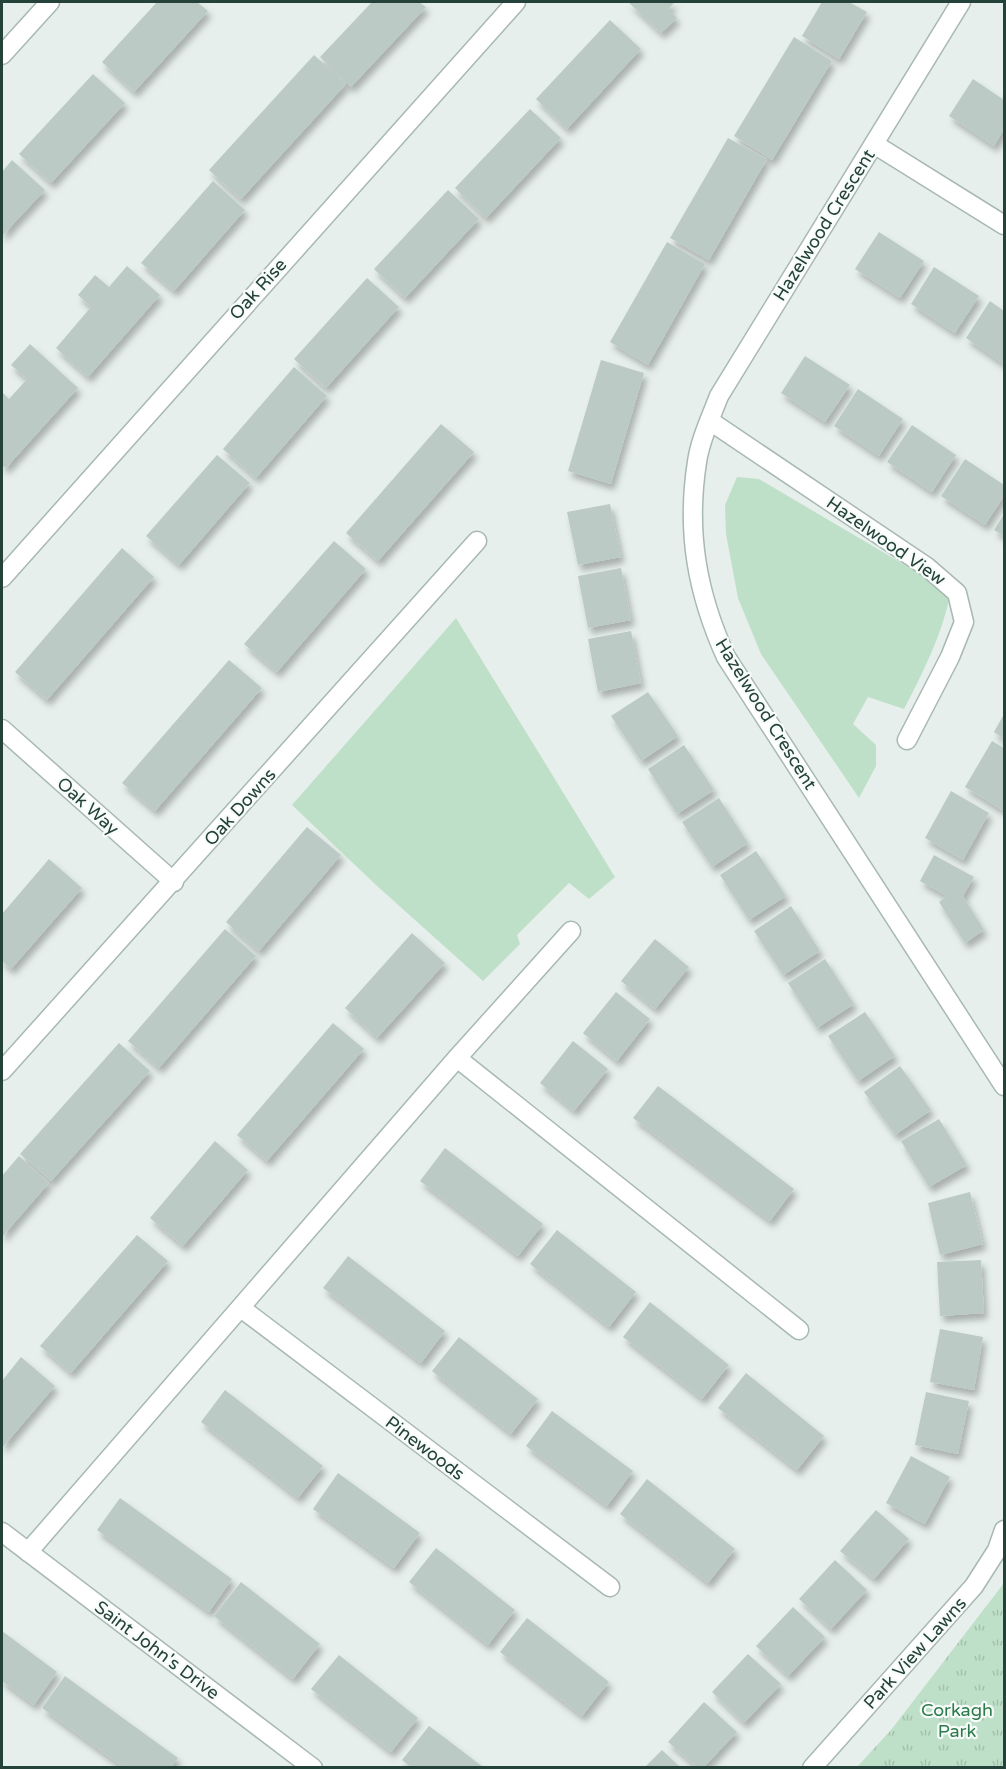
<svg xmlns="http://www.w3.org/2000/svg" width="1006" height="1769" font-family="'Varela Round',sans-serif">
<defs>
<pattern id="park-tufts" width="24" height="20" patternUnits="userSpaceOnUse" patternTransform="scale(1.5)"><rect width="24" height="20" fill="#bfe0c8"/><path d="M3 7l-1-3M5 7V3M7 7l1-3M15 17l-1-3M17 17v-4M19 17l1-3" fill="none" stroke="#a4c1ad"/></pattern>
<filter id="shadow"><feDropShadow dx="3.5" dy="6" stdDeviation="3" flood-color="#0004"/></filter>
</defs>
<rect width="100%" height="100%" fill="#e6efeb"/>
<g fill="#bfe0c8">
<path d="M 737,477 L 759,479 L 932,581 L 950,596 C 941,637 923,672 904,709 L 868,697 L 853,724 L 876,745 L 876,766 L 859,798 L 761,654 L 738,598 L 726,534 L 725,505 Z"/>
<polygon points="456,618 615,877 589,899 569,883 517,935 520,944 483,981 376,885 292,805"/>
</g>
<polygon fill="url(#park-tufts)" points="1004,1583 1004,1767 857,1767 891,1730"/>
<g fill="#bbcac4" filter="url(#shadow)">
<polygon points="157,2 197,2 208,11 134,92 102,62"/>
<polygon points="372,2 419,2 426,7 351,87 320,57"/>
<polygon points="628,2 675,2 668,9 677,18 661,33"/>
<polygon points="822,2 849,2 867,12 839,59 802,36"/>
<polygon points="610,20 641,49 567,129 536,99"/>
<polygon points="794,37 832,61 772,160 734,136"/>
<polygon points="314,55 346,84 241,199 209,170"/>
<polygon points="93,74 125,103 51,183 19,154"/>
<polygon points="973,79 1004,100 1004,129 994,146 949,116"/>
<polygon points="530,109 561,138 486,218 455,188"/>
<polygon points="728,138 767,159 709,260 670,238"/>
<polygon points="12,160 45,190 2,236 2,172"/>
<polygon points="213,181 245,210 174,291 141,263"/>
<polygon points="448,190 479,219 405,298 374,269"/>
<polygon points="879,232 924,261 900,298 855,269"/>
<polygon points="667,242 705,264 648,365 610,342"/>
<polygon points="127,266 160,295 88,377 56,348 91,307 78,295 95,275 109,287"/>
<polygon points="934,267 979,296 955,333 911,304"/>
<polygon points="367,278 399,307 326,388 294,359"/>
<polygon points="990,301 1004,311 1004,364 966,338"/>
<polygon points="30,344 78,388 6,468 2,465 2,392 9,399 27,379 11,365"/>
<polygon points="805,356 850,385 825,422 781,393"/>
<polygon points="601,360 644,373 611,484 568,471"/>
<polygon points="294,367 327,396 256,478 223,449"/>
<polygon points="858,389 903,419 879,456 834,426"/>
<polygon points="441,424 474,452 378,561 346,533"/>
<polygon points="912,425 956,455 932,492 887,462"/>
<polygon points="217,455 250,483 179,565 146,536"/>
<polygon points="965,459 1004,485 1004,496 985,525 941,496"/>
<polygon points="610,504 621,557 578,565 567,512"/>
<polygon points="1004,514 1004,536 994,530"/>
<polygon points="334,541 366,569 277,672 244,644"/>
<polygon points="122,548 154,577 47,700 15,672"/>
<polygon points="621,568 631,620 588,628 578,576"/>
<polygon points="631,631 641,683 598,692 588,639"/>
<polygon points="229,660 262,688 155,811 122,783"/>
<polygon points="648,692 678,736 641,761 611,716"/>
<polygon points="1004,714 1004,739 994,732"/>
<polygon points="992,741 1004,748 1004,806 1002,810 965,787"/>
<polygon points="684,745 714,790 677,814 648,769"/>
<polygon points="951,791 989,813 963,860 925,838"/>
<polygon points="719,798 748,843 712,867 682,822"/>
<polygon points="307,827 341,855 259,951 226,922"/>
<polygon points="756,851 786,896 749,920 720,875"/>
<polygon points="934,855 974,877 963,896 984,930 965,943 939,902 947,896 920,881"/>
<polygon points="49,859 82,888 11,969 2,961 2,914"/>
<polygon points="791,906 820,951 783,975 754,931"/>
<polygon points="225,929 256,956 159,1068 128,1041"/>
<polygon points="412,933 445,963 377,1038 345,1008"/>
<polygon points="655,939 689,967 655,1009 621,981"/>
<polygon points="825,959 854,1004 817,1028 788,983"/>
<polygon points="616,992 650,1019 617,1061 583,1033"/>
<polygon points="865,1012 895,1056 858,1081 828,1036"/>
<polygon points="333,1023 364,1049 267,1161 237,1135"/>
<polygon points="573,1041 608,1069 574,1111 540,1083"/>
<polygon points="119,1043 150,1071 51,1181 20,1154"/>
<polygon points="900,1066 931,1110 895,1135 864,1092"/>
<polygon points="658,1086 794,1189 770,1221 633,1118"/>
<polygon points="939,1119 967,1165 929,1187 901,1141"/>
<polygon points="215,1141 248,1170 183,1246 150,1218"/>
<polygon points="445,1148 543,1224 518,1256 420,1181"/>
<polygon points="19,1156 49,1183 2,1237 2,1176"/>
<polygon points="970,1192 983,1244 940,1255 928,1203"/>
<polygon points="557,1230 636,1292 609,1327 530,1264"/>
<polygon points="137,1235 168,1261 71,1373 40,1346"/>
<polygon points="348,1256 445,1331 421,1363 323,1288"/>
<polygon points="981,1260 984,1313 940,1316 937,1262"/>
<polygon points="650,1302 729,1365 702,1399 623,1337"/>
<polygon points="940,1329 983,1337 974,1390 930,1382"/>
<polygon points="459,1337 538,1399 511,1434 432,1371"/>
<polygon points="21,1357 55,1386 2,1448 2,1381"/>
<polygon points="746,1373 824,1436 797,1470 718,1408"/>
<polygon points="225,1390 323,1466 298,1498 201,1422"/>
<polygon points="926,1392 969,1401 958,1454 915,1445"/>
<polygon points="552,1411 633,1471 607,1506 526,1446"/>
<polygon points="911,1456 950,1477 925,1524 886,1503"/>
<polygon points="338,1473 420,1533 394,1568 313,1509"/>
<polygon points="647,1479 735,1549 708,1583 620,1514"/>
<polygon points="120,1498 232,1579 209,1612 97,1530"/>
<polygon points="876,1510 909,1539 874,1579 840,1551"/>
<polygon points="436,1548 515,1610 488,1645 409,1582"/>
<polygon points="835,1560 867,1590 831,1629 799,1599"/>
<polygon points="241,1582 320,1644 293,1679 214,1616"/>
<polygon points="793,1607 825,1637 788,1676 756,1646"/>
<polygon points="527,1618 609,1682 582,1716 500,1652"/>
<polygon points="2,1631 57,1672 34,1705 2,1681"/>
<polygon points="748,1654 781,1684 744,1723 712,1692"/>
<polygon points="339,1655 418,1718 391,1752 311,1689"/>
<polygon points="65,1676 178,1758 171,1767 123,1767 42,1708"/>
<polygon points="704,1702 737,1732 704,1767 697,1767 668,1742"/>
<polygon points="429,1726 449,1741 483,1767 411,1767 402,1760"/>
<polygon points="662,1750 680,1767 645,1767"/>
</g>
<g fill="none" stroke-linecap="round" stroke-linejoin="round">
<defs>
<g id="minor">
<path d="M 961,2 L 719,396 C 711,417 700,440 697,462 C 686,532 697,593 726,657 L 1004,1086"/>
<polyline points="2,55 50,2"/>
<polyline points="874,144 1004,225"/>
<polyline points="710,421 927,567 957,593 964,622 950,657 907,740"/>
<polyline points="2,578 516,2"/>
<polyline points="2,729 174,882"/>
<polyline points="457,1058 799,1330"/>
<polyline points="2,1071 477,541"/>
<polyline points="241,1308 610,1587"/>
<polyline points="2,1532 313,1768"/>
<polyline points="28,1552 457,1058 571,931"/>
<polyline points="812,1768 974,1586 997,1550 1004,1530"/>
</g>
</defs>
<use href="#minor" stroke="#a8b8b2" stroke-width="21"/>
<use href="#minor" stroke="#fff" stroke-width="18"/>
</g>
<g text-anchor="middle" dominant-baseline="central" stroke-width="4.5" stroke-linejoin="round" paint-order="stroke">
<g font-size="18" fill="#24423a" stroke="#f7fbf9">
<text transform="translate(824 225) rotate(-58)">Hazelwood Crescent</text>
<text transform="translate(258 289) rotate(-48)">Oak Rise</text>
<text transform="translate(886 541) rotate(35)">Hazelwood View</text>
<text transform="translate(766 714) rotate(58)">Hazelwood Crescent</text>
<text transform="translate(88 806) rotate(42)">Oak Way</text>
<text transform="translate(240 807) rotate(-48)">Oak Downs</text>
<text transform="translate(425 1448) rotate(37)">Pinewoods</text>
<text transform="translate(157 1650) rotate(37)">Saint John's Drive</text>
<text transform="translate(915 1653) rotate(-48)">Park View Lawns</text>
</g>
<g font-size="18" fill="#2d7a4b" stroke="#f7fbf9">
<text x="957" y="1710">Corkagh<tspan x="957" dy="21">Park</tspan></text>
</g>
</g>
<rect width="1006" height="1769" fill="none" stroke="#24423a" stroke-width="6"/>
</svg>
